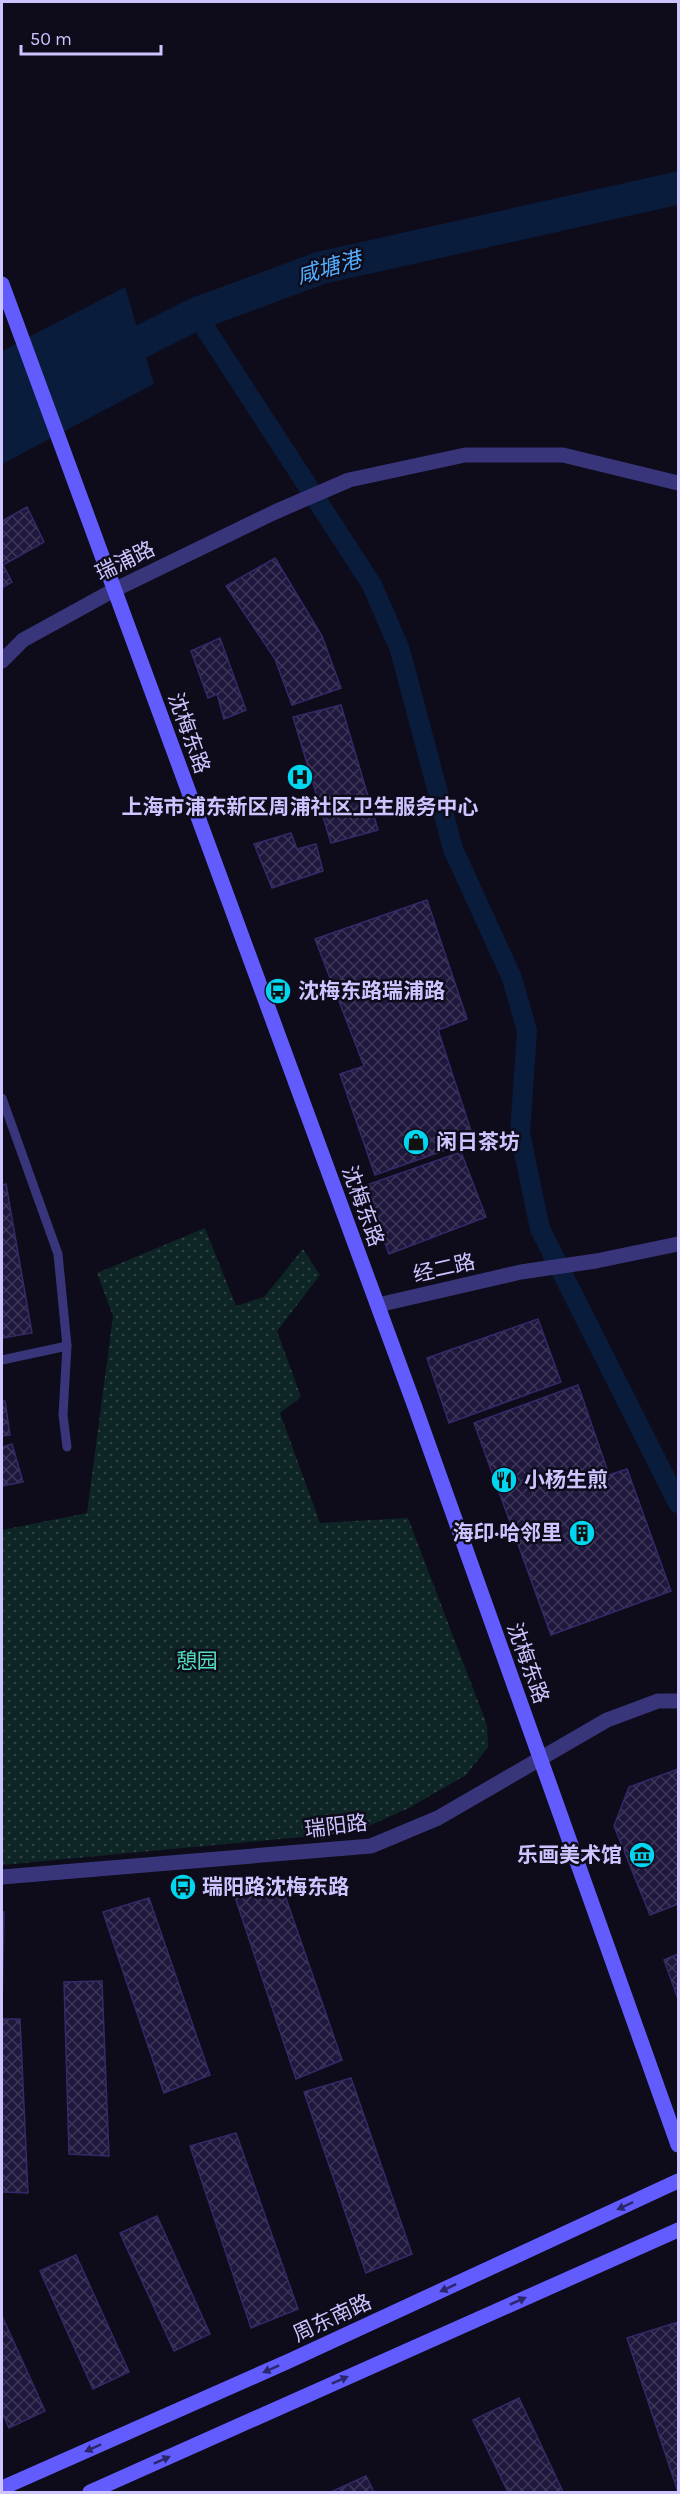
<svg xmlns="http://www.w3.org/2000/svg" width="680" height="2494" font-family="Karla,'Noto Sans SC',sans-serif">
<defs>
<pattern id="park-dots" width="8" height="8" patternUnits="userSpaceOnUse" patternTransform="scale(1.5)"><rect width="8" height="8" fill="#0e2525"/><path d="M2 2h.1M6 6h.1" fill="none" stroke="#304346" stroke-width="1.8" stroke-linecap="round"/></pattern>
<pattern id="building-cross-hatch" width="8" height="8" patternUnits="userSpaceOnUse" patternTransform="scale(1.5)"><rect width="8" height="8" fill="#1f173c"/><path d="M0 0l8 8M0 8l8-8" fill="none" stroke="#3e3759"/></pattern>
</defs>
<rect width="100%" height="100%" fill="#0e0b1b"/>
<polygon fill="url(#park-dots)" points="205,1228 236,1306 264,1297 303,1249 320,1275 277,1331 301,1397 280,1413 320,1523 408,1518 487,1725 488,1747 466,1775 409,1808 355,1832 2,1865 2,1530 87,1513 113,1316 97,1273"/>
<polygon fill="#0a1c3b" points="125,287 154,384 2,464 2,351"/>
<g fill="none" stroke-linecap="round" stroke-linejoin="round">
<polyline stroke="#0a1c3b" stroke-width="20" points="196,314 372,585 400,650 453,849 512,978 527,1031 520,1133 540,1229 678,1503"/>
<polyline stroke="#0a1c3b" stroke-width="33" points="102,361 196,314 320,268 678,188"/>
</g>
<g fill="url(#building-cross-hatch)" stroke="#362968" stroke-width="1.5">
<polygon points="27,507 44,542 3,565 12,582 2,588 2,521"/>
<polygon points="275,558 322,636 341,688 292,705 275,659 226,586"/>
<polygon points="220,638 246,710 224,719 217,694 208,698 191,651"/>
<polygon points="341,705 378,830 331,843 293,717"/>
<polygon points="291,833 297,849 316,844 323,871 272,888 254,844"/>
<polygon points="427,900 467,1019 438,1030 474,1140 375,1175 340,1074 364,1066 315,939"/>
<polygon points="461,1152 486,1217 389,1254 364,1186"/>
<polygon points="6,1184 32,1333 2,1338 2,1185"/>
<polygon points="538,1319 561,1382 449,1423 427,1358"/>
<polygon points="578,1385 609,1475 627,1469 671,1591 551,1635 474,1423"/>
<polygon points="2,1401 5,1401 10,1435 2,1436"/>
<polygon points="12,1444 23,1482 2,1486 2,1447"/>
<polygon points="678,1769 678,1904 650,1915 614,1826 629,1787"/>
<polygon points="281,1884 342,2060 296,2079 235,1897"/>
<polygon points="149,1898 210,2075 164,2093 103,1912"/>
<polygon points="2,1912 4,1912 2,2008"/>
<polygon points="678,1954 678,1999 664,1960"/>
<polygon points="102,1981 109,2156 69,2154 64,1982"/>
<polygon points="2,2019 20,2019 28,2193 2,2192"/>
<polygon points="351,2078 412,2254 366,2273 304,2092"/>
<polygon points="236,2133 298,2309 251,2328 190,2146"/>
<polygon points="157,2216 210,2334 174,2351 120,2233"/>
<polygon points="76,2255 129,2372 93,2389 40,2271"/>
<polygon points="2,2316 45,2411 9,2428 2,2412"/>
<polygon points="678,2322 678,2492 627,2338"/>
<polygon points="519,2398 563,2492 508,2492 473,2420"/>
<polygon points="366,2476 374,2492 331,2492"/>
</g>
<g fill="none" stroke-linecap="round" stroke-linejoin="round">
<g stroke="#38357b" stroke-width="9">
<polyline points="2,1098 58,1254 67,1346 2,1360"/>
<polyline points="67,1447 63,1415 67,1346"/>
</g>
<g stroke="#38357b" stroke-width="15">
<polyline points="2,661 23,640 114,590 275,512 349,480 465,455 563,455 678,483"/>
<polyline points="378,1305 521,1272 596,1261 678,1244"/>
<polyline points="2,1877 371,1846 438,1818 607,1720 658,1701 678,1701"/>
</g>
<g stroke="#625cff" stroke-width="15">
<polyline points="2,284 415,1407 678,2145"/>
<polyline points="2,2488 289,2361 678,2181"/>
<polyline points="90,2492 678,2230"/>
</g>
</g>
<defs><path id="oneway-solid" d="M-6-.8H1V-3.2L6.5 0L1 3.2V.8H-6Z" transform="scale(1.5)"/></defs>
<g fill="#2b276b">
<use href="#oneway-solid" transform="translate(625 2206) rotate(155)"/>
<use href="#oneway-solid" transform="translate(448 2288) rotate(155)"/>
<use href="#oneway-solid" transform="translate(518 2301) rotate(-24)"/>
<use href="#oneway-solid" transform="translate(271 2369) rotate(156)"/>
<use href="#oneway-solid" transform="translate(340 2380) rotate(-24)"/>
<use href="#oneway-solid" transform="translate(93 2448) rotate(156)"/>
<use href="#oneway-solid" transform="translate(162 2460) rotate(-24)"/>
</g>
<defs>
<symbol id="hospital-disc" viewBox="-11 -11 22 22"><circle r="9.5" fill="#00d6f0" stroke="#0e0b1b"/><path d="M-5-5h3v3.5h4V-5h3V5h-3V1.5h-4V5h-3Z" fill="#111"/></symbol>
<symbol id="bus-disc" viewBox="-11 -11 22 22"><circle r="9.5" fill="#00d6f0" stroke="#0e0b1b"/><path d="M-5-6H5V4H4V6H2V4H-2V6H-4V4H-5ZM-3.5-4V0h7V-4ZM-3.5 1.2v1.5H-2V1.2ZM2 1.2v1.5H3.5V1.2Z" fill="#111"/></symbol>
<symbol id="shop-disc" viewBox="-11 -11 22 22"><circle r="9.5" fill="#00d6f0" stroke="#0e0b1b"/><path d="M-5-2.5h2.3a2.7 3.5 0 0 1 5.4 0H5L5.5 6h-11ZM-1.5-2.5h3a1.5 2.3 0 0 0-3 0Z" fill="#111"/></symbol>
<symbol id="restaurant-disc" viewBox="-11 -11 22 22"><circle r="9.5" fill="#00d6f0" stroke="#0e0b1b"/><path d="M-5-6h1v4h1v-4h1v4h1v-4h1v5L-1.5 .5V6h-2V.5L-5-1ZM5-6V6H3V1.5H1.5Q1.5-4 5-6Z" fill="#111"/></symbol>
<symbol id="building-disc" viewBox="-11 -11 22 22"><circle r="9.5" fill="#00d6f0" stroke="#0e0b1b"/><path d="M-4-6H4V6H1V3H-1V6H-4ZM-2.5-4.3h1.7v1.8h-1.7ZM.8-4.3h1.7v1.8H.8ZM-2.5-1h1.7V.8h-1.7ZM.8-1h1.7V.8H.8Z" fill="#111"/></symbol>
<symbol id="museum-disc" viewBox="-11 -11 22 22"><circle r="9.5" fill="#00d6f0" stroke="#0e0b1b"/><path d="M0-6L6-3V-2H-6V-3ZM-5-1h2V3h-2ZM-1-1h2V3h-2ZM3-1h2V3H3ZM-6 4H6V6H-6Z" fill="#111"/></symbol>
</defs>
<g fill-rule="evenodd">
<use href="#hospital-disc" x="285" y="762" width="30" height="30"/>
<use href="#bus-disc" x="263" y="976" width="30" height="30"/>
<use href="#shop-disc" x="401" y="1127" width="30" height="30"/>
<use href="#restaurant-disc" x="489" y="1465" width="30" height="30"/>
<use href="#building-disc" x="567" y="1518" width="30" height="30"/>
<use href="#museum-disc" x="627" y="1840" width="30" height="30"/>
<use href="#bus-disc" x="168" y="1872" width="30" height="30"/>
</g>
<g text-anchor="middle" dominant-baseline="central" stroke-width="5" stroke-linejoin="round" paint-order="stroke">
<g font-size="21" fill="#ccc5ff" stroke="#0e0b1b">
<text transform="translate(125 561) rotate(-26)">瑞浦路</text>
<text transform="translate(189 733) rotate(70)">沈梅东路</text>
<text transform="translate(363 1206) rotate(70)">沈梅东路</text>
<text transform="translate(444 1268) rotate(-13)">经二路</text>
<text transform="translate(528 1663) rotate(70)">沈梅东路</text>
<text transform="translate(336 1826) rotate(-7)">瑞阳路</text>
<text transform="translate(332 2318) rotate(-25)">周东南路</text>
</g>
<g font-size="21" font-weight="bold" fill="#ccc5ff" stroke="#0e0b1b" text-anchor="start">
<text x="300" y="807" text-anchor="middle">上海市浦东新区周浦社区卫生服务中心</text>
<text x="298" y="991">沈梅东路瑞浦路</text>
<text x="436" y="1142">闲日茶坊</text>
<text x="524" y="1480">小杨生煎</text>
<text x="562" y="1533" text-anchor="end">海印·哈邻里</text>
<text x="622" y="1855" text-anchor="end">乐画美术馆</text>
<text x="202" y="1887">瑞阳路沈梅东路</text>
</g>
<g font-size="21" fill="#52debc" stroke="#0e0b1b">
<text x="197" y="1661">憩园</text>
</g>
<g font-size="22" font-style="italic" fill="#53aeff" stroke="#0e0b1b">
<text transform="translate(329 268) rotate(-16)">咸塘港</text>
</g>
</g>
<rect width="680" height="2494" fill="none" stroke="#ccc5ff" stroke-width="6"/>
<path d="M21 45v9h140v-9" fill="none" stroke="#ccc5ff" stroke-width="3"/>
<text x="30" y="45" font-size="18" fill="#ccc5ff" stroke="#0e0b1b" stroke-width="4.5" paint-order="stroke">50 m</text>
</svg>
